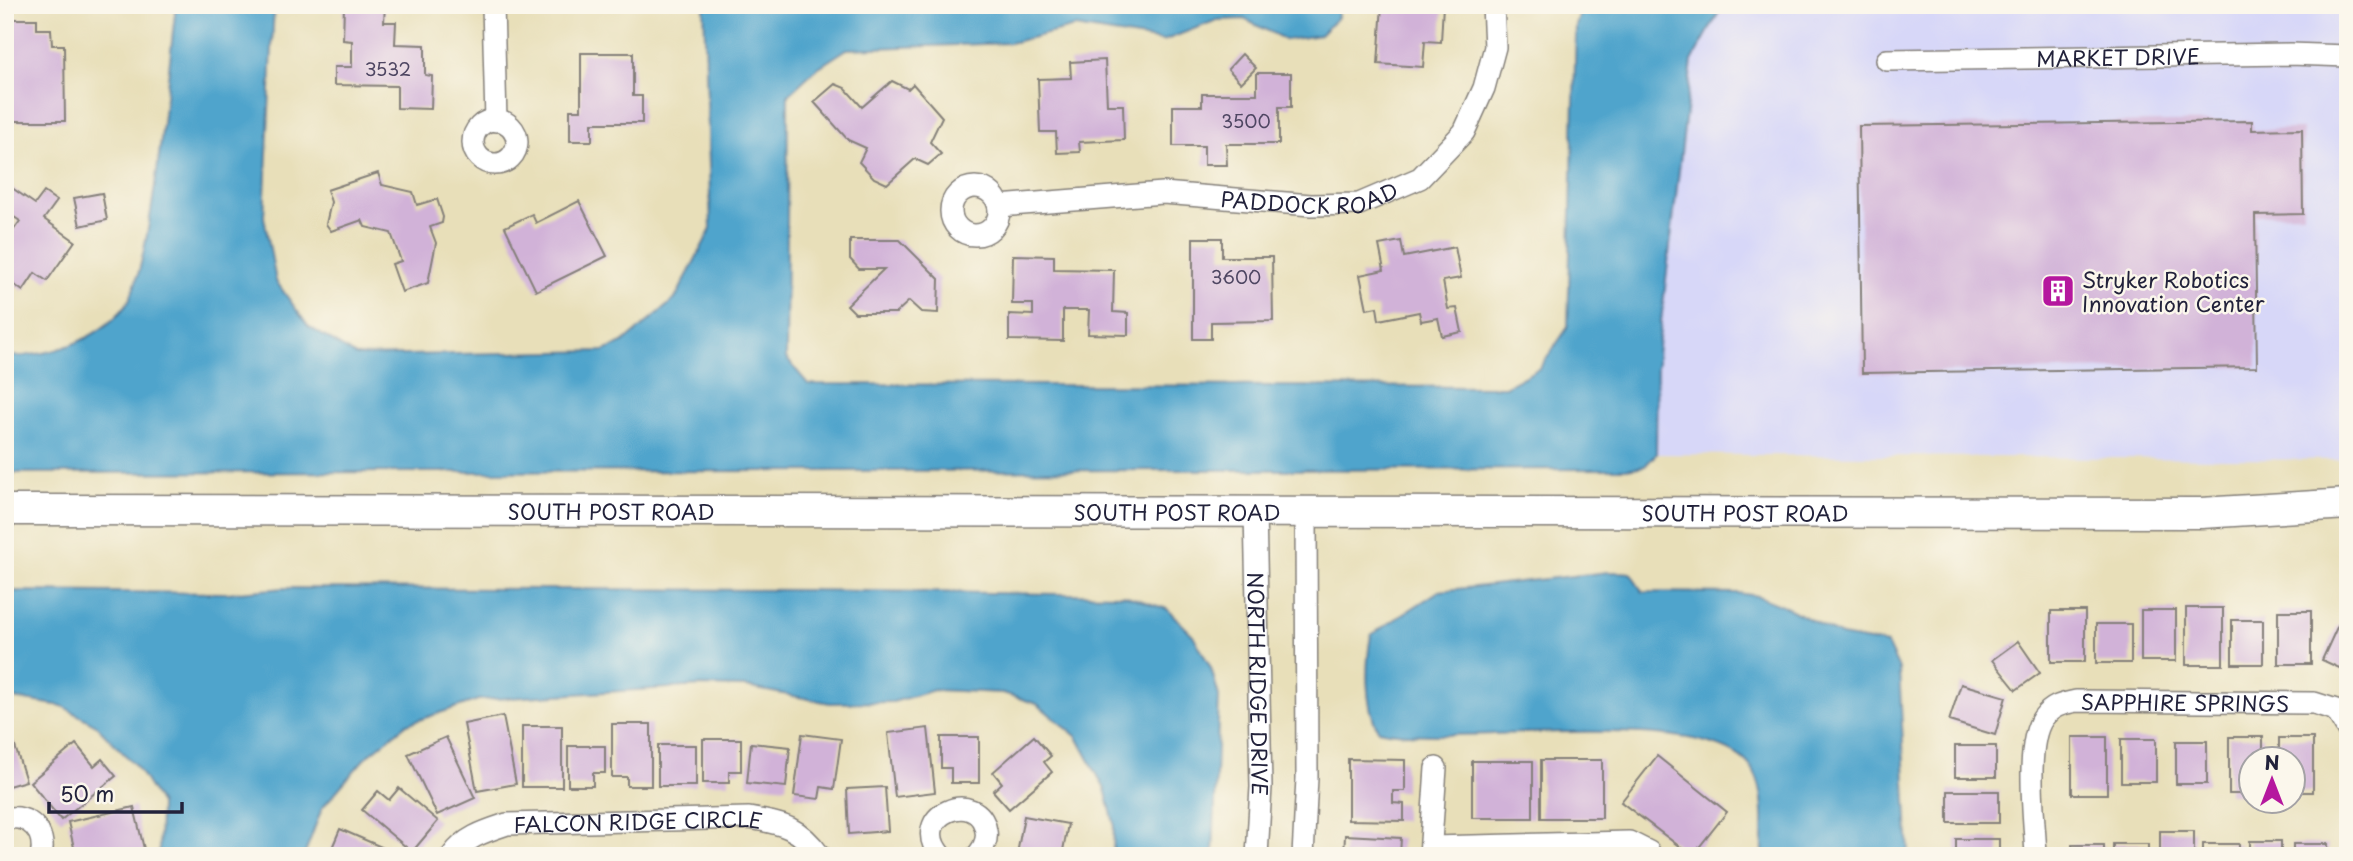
<svg xmlns="http://www.w3.org/2000/svg" width="2353" height="861" font-family="'Playpen Sans',sans-serif">
<rect width="100%" height="100%" fill="#fbf7ec"/>
<filter id="ink" filterUnits="userSpaceOnUse"><feTurbulence type="fractalNoise" baseFrequency=".0143" numOctaves="2"/><feDisplacementMap in="SourceGraphic" scale="14" xChannelSelector="R" yChannelSelector="G"/><feConvolveMatrix kernelMatrix="1 2 1 2 8 2 1 2 1" color-interpolation-filters="sRGB"/></filter>
<filter id="wash" filterUnits="userSpaceOnUse"><feTurbulence type="fractalNoise" baseFrequency=".00686" numOctaves="4" result="noise"/><feDisplacementMap in="SourceGraphic" scale="28" xChannelSelector="R" yChannelSelector="G"/><feGaussianBlur stdDeviation="1.57" result="paint"/><feColorMatrix in="noise" values="0 0 0 0 0 0 0 0 0 0 0 0 0 0 0 0 0 1.4 0 .05"/><feComposite in="paint" operator="in"/></filter>
<g filter="url(#wash)">
<rect width="100%" height="100%" fill="#e8dfb9"/>
<polygon fill="#d7d7f8" points="1723,5 2348,5 2348,460 1656,454 1657,355 1692,60"/>
<g fill="#50a4cc" stroke="#396384" stroke-width="2">
<path d="M 176,5 L 274,5 L 264,217 L 276,281 L 308,326 L 356,356 L 604,351 L 623,343 L 675,299 L 711,229 L 704,5 L 1337,5 L 1338,17 L 1320,35 L 1286,40 L 1244,19 L 1217,20 L 1163,41 L 1075,27 L 1010,43 L 847,49 L 816,69 L 788,95 L 786,358 L 808,384 L 1505,387 L 1540,368 L 1568,327 L 1576,25 L 1583,5 L 1723,5 L 1692,61 L 1657,355 L 1656,454 L 1645,466 L 1626,469 L 5,473 L 5,356 C 48,358 96,341 124,308 C 152,275 169,60 176,5 Z"/>
<path d="M 1608,572 C 1642,572 1626,572 1643,592 L 1737,593 L 1758,596 L 1790,609 L 1841,636 L 1887,644 L 1899,669 L 1909,856 L 1763,856 C 1762,829 1767,796 1754,772 C 1717,702 1454,749 1378,730 C 1364,704 1366,663 1371,635 L 1439,591 Z"/>
<polygon points="285,588 806,590 1124,595 1167,609 1193,635 1211,668 1219,696 1213,856 1113,856 1114,823 1105,789 1077,737 1037,704 1003,693 934,690 893,702 830,703 746,687 701,686 478,700 407,724 365,758 322,808 304,856 159,856 160,804 137,767 96,725 62,706 5,697 5,591 227,593"/>
</g>
<g id="blocks">
<g fill="#d1b2d8">
<polygon points="344,5 385,5 384,22 396,22 395,44 425,45 425,75 432,76 431,109 397,108 397,86 334,85 334,67 352,67 352,41 343,40"/>
<polygon points="1382,5 1443,5 1441,42 1425,41 1423,67 1378,64"/>
<polygon points="11,19 37,19 37,29 51,29 52,45 64,45 65,121 10,121 5,73 11,73"/>
<polygon points="581,53 633,53 633,96 642,96 642,123 592,123 592,141 570,141 570,110 581,110"/>
<polygon points="1242,54 1256,68 1241,83 1228,69"/>
<polygon points="1105,60 1107,105 1123,105 1124,140 1079,142 1080,152 1057,153 1056,132 1040,132 1038,79 1071,78 1070,62"/>
<polygon points="1257,73 1291,73 1291,107 1279,107 1279,144 1226,144 1227,165 1204,165 1204,146 1173,146 1173,106 1202,106 1202,94 1257,94"/>
<polygon points="892,81 908,89 913,84 942,117 930,142 941,154 928,165 915,159 887,184 874,178 859,162 866,148 848,140 814,102 835,84 845,88 862,107"/>
<polygon points="2252,121 2252,130 2302,129 2303,214 2255,215 2257,367 1862,373 1859,126"/>
<polygon points="378,173 382,185 413,192 417,205 437,199 443,217 442,223 430,227 436,243 428,283 402,292 392,264 401,261 391,233 365,227 362,220 331,231 326,224 331,202 327,190"/>
<polygon points="5,183 35,204 44,192 57,201 44,219 75,241 47,281 35,273 23,291 5,278 5,242 20,221 5,211"/>
<polygon points="102,193 107,220 80,226 74,198"/>
<polygon points="579,201 607,256 536,291 505,227 532,214 536,223"/>
<polygon points="1193,238 1222,238 1222,257 1272,257 1273,321 1211,322 1211,339 1193,339"/>
<polygon points="850,240 900,240 939,279 938,313 921,312 909,301 896,313 855,313 847,305 884,269 859,269 850,259"/>
<polygon points="1401,241 1404,257 1455,247 1461,278 1443,281 1448,309 1457,308 1462,332 1442,336 1438,318 1421,321 1419,312 1379,320 1377,307 1367,309 1360,275 1384,270 1379,245"/>
<polygon points="1013,255 1054,256 1054,269 1114,270 1113,312 1128,313 1128,335 1088,334 1089,310 1063,310 1063,341 1009,340 1009,314 1033,315 1033,304 1012,304"/>
<rect x="2186" y="608" width="37" height="57"/>
<rect x="2141" y="610" width="35" height="51"/>
<rect x="2051" y="611" width="34" height="51"/>
<rect x="2278" y="611" width="33" height="53"/>
<rect x="2232" y="620" width="31" height="44"/>
<rect x="2096" y="624" width="35" height="39"/>
<polygon points="2338,625 2348,629 2348,672 2322,660"/>
<polygon points="2018,641 2040,673 2016,690 1992,660"/>
<polygon points="1961,684 2006,697 1995,735 1949,721"/>
<polygon points="503,716 516,784 477,791 464,724"/>
<polygon points="612,724 651,724 651,786 627,786 627,777 612,777"/>
<rect x="522" y="726" width="40" height="61"/>
<polygon points="928,728 935,792 895,797 888,733"/>
<polygon points="802,734 841,739 834,789 821,787 819,799 794,796"/>
<polygon points="1034,736 1051,756 1044,762 1052,772 1009,809 993,791 1002,783 993,772"/>
<polygon points="446,737 475,798 437,815 408,754"/>
<polygon points="941,737 979,737 979,783 951,783 951,768 941,768"/>
<rect x="2072" y="737" width="35" height="57"/>
<polygon points="2229,737 2263,737 2263,760 2252,760 2252,794 2229,794"/>
<polygon points="2279,738 2313,738 2313,792 2294,792 2294,760 2279,760"/>
<polygon points="703,739 741,739 741,771 729,771 729,783 703,783"/>
<rect x="2121" y="739" width="35" height="43"/>
<polygon points="13,740 26,781 5,787 5,742"/>
<rect x="2176" y="741" width="31" height="43"/>
<polygon points="751,743 790,747 786,787 747,783"/>
<polygon points="76,744 94,766 102,759 116,776 61,820 30,782"/>
<rect x="658" y="745" width="38" height="41"/>
<polygon points="568,746 605,746 605,773 593,773 593,786 568,786"/>
<rect x="1955" y="746" width="41" height="31"/>
<polygon points="1657,756 1727,812 1692,856 1621,802"/>
<polygon points="1348,759 1405,760 1405,791 1393,791 1393,803 1404,804 1404,821 1348,820"/>
<rect x="1541" y="760" width="61" height="58"/>
<rect x="1472" y="761" width="61" height="57"/>
<polygon points="885,787 888,831 849,834 847,789"/>
<polygon points="399,788 438,821 412,852 362,810 378,791 389,800"/>
<rect x="1948" y="791" width="51" height="32"/>
<polygon points="134,807 145,853 76,856 68,822"/>
<polygon points="1024,816 1068,824 1062,856 1017,854"/>
<polygon points="340,829 402,856 332,856 329,855"/>
<rect x="2160" y="831" width="34" height="25"/>
<polygon points="1345,835 1401,838 1400,856 1344,856"/>
<rect x="1956" y="839" width="43" height="17"/>
<rect x="2250" y="841" width="31" height="15"/>
<rect x="2113" y="844" width="35" height="12"/>
<rect x="2203" y="844" width="36" height="12"/>
<rect x="2293" y="844" width="35" height="12"/>
<rect x="2072" y="845" width="32" height="11"/>
</g>
</g>
</g>
<g filter="url(#ink)">
<use href="#blocks" fill-opacity="0" stroke="#85807a" stroke-width="2"/>
<g fill="none" stroke-linecap="round" stroke-linejoin="round">
<defs>
<g id="street">
<polyline points="493,5 496,121"/>
<path id="s1" d="M 1887,60 L 2290,54 L 2348,56"/>
<circle cx="495" cy="142" r="22"/>
<circle cx="975" cy="211" r="24"/>
<path id="s2" d="M 999,206 L 1163,193 L 1311,205 L 1359,204 L 1420,178 L 1464,132 L 1484,88 L 1495,47 L 1493,5"/>
<path id="s3" d="M 1255,511 L 1261,787 L 1257,856"/>
<path d="M 5,819 C 29,813 47,832 41,856"/>
<polyline points="1432,847 1629,842 1649,852 1650,856"/>
<path id="s4" d="M 452,856 C 465,837 486,831 507,824 L 749,818 C 784,824 799,827 820,856"/>
<path d="M 941,856 C 906,815 979,786 986,831 C 988,841 983,849 977,856"/>
<polyline points="1303,856 1307,778 1306,512"/>
<polyline points="1430,856 1436,768"/>
<path id="s5" d="M 2036,856 C 2035,824 2024,744 2043,718 C 2052,706 2061,704 2076,701 L 2314,703 L 2336,710 L 2348,730"/>
</g>
<g id="secondary">
<path id="s6" d="M 5,510 L 2201,513 L 2348,504"/>
</g>
</defs>
<use href="#street" stroke="#85807a" stroke-width="24"/>
<use href="#secondary" stroke="#85807a" stroke-width="33"/>
<use href="#street" stroke="#fff" stroke-width="21"/>
<use href="#secondary" stroke="#fff" stroke-width="30"/>
</g>
</g>
<defs>
<symbol id="building-square" viewBox="-11 -11 22 22"><rect x="-9" y="-9" width="18" height="18" rx="4" fill="#b5179e" stroke="#fbf7ec"/><path d="M-4-6H4V6H1V3H-1V6H-4ZM-2.5-4.3h1.7v1.8h-1.7ZM.8-4.3h1.7v1.8H.8ZM-2.5-1h1.7V.8h-1.7ZM.8-1h1.7V.8H.8Z" fill="#fff"/></symbol>
</defs>
<g fill-rule="evenodd">
<use href="#building-square" x="2039" y="272" width="38" height="38"/>
</g>
<g text-anchor="middle" dominant-baseline="central" stroke-width="5" stroke-linejoin="round" paint-order="stroke">
<g font-size="18" fill="#4e4662">
<text x="388" y="68">3532</text>
<text x="1246" y="120">3500</text>
<text x="1236" y="276">3600</text>
</g>
<g font-size="21" fill="#22223b" stroke="#fbf7ec">
<text stroke="none"><textPath href="#s1" startOffset="231">MARKET DRIVE</textPath></text>
<text stroke="none"><textPath href="#s2" startOffset="312">PADDOCK ROAD</textPath></text>
<text stroke="none"><textPath href="#s6" startOffset="606">SOUTH POST ROAD</textPath></text>
<text stroke="none"><textPath href="#s6" startOffset="1172">SOUTH POST ROAD</textPath></text>
<text stroke="none"><textPath href="#s6" startOffset="1740">SOUTH POST ROAD</textPath></text>
<text stroke="none"><textPath href="#s3" startOffset="173">NORTH RIDGE DRIVE</textPath></text>
<text stroke="none"><textPath href="#s5" startOffset="287">SAPPHIRE SPRINGS</textPath></text>
<text stroke="none"><textPath href="#s4" startOffset="196">FALCON RIDGE CIRCLE</textPath></text>
</g>
<g font-size="21" fill="#22223b" stroke="#fbf7ec" text-anchor="start">
<text x="2082" y="279">Stryker Robotics<tspan x="2082" dy="24">Innovation Center</tspan></text>
</g>
</g>
<rect width="2353" height="861" fill="none" stroke="#fbf7ec" stroke-width="28"/>
<g transform="translate(2272 780)"><circle r="33" fill="#fbf7ec" stroke="#a4a2a5" stroke-width="2"/>
<path d="M0-5L12 26L0 18L-12 26Z" fill="#b5179e"/>
<text y="-10" font-size="19" font-weight="bold" text-anchor="middle" fill="#22223b">N</text>
</g>
<path d="M49 802v10h133v-10" fill="none" stroke="#22223b" stroke-width="3.5"/>
<text x="60" y="802" font-size="21" fill="#22223b" stroke="#fbf7ec" stroke-width="5" paint-order="stroke">50 m</text>
</svg>
